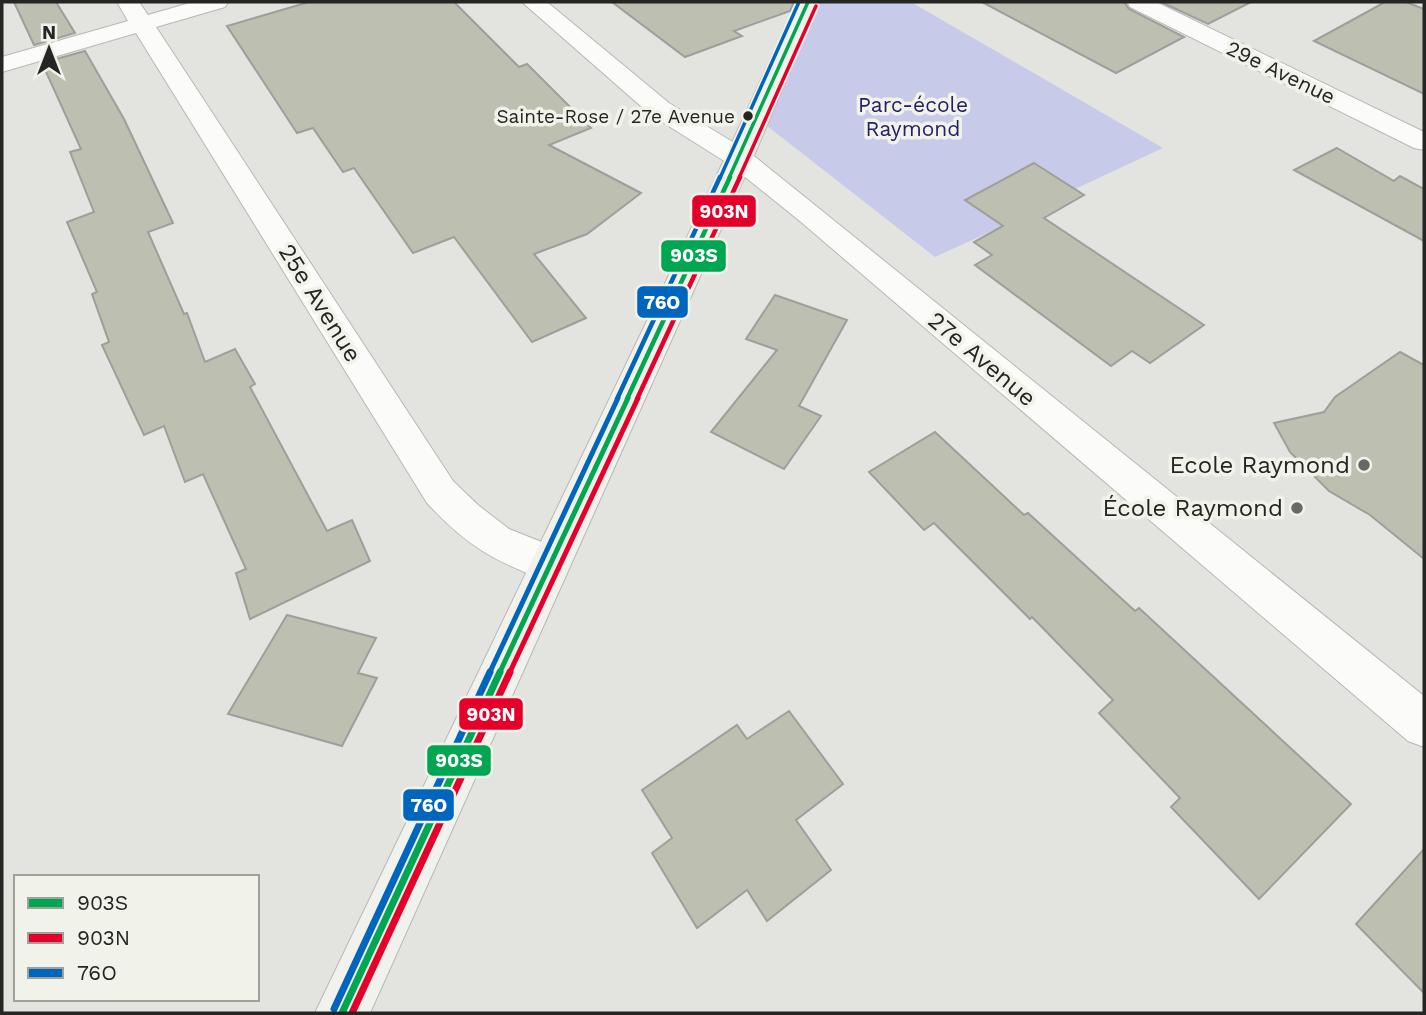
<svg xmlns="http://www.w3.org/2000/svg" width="1426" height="1015" font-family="'Work Sans',sans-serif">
<rect width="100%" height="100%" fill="#e3e4df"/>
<polygon fill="#c7cbe9" points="812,2 911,2 1163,148 1075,189 1034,163 965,200 1003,226 935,257 762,122"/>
<g fill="#bdc0b1" stroke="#9e9e9b" stroke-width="2">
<polygon points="14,2 56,2 75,33 34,45"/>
<polygon points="309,2 454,2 519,67 527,64 591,128 549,145 641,193 587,234 534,254 586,318 532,342 454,237 413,253 354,168 343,172 313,128 297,133 227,26"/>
<polygon points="612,2 794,2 790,11 734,31 742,36 685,57"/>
<polygon points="982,2 1124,2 1129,9 1184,37 1116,73"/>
<polygon points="1161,2 1251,2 1208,24"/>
<polygon points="1385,2 1406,2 1424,9 1424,94 1314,41"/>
<polygon points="85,51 124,119 173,223 148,232 184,314 187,313 205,362 235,349 255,384 250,387 327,531 352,520 370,561 250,619 236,573 246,569 203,474 185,482 164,426 144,435 102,345 109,342 92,294 97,292 67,222 94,212 70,152 81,149 42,63"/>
<polygon points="1337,148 1394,181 1400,176 1424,189 1424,241 1294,170"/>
<polygon points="1034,163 1084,195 1044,218 1204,325 1150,363 1132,351 1111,366 975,265 992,255 974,242 1003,226 965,200"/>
<polygon points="775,295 847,320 799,406 821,416 784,469 711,432 777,350 746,339"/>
<polygon points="1400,352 1424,365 1424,559 1370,515 1329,491 1290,452 1274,423 1324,412 1335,397"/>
<polygon points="935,432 1024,515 1028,513 1135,611 1139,608 1351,804 1259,899 1171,807 1180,798 1099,713 1113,700 1032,617 1030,619 934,523 924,530 869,472"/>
<polygon points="287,615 376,638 358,673 377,678 342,746 228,714"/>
<polygon points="789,711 843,784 796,820 831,870 767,921 747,890 697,928 652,853 672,838 642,790 737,725 747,739"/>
<polygon points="1424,849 1424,993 1356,924"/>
</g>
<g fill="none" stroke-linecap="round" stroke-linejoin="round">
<defs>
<g id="street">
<path d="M 117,2 L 139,2 L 148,15 L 193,2 L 228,2 L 225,7 L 156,27 L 453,481 L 478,505 L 509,529 L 564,551 L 570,564 L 564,577 L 550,582 C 494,561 468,547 427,503 L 136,33 L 2,72 L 2,57 L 128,21 Z"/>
<polygon points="522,2 547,2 669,103 749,152 1424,696 1424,747 1408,741 801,222 729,164 651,115"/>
<polygon points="1127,2 1156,2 1424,132 1424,150 1414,148 1130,7"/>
</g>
<polygon id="secondary" points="797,2 819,2 753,158 370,1013 315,1013 725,158"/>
</defs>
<use href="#street" stroke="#b7b8b4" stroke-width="2"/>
<use href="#secondary" stroke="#b7b8b4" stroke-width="2"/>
<use href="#street" fill="#fbfbfa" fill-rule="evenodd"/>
<use href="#secondary" fill="#f1f2ed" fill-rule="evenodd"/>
<defs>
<polyline id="bus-1-far3" points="729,178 808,2"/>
<polyline id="bus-1-far2" points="627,399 730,177"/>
<polyline id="bus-1-far1" points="499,674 628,398"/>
<polyline id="bus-1" points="342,1013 500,672"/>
<polyline id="bus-2-far3" points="739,178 816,6"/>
<polyline id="bus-2-far2" points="637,399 740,177"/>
<polyline id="bus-2-far1" points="509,674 638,398"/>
<polyline id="bus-2" points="352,1013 510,672"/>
<polyline id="bus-3-far3" points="720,178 799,2"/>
<polyline id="bus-3-far2" points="617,399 720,177"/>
<polyline id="bus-3-far1" points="489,674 618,398"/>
<polyline id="bus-3" points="334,1009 490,672"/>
</defs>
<use href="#bus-1-far3" stroke="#f1f3ea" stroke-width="7"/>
<use href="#bus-1-far2" stroke="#f1f3ea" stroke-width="9"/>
<use href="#bus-1-far1" stroke="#f1f3ea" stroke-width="10"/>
<use href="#bus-1" stroke="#f1f3ea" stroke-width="12"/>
<use href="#bus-2-far3" stroke="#f1f3ea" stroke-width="7"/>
<use href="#bus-2-far2" stroke="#f1f3ea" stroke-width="9"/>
<use href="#bus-2-far1" stroke="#f1f3ea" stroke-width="10"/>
<use href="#bus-2" stroke="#f1f3ea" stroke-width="12"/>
<use href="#bus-3-far3" stroke="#f1f3ea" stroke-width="7"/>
<use href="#bus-3-far2" stroke="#f1f3ea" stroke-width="9"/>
<use href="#bus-3-far1" stroke="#f1f3ea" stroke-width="10"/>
<use href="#bus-3" stroke="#f1f3ea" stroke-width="12"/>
<use href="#bus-1-far3" stroke="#00a651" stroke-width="3.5"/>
<use href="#bus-1-far2" stroke="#00a651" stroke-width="4.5"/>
<use href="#bus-1-far1" stroke="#00a651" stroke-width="5"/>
<use href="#bus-1" stroke="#00a651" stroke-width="7"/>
<use href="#bus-2-far3" stroke="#e4002b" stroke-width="3.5"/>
<use href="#bus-2-far2" stroke="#e4002b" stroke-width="4.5"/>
<use href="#bus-2-far1" stroke="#e4002b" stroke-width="5"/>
<use href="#bus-2" stroke="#e4002b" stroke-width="7"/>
<use href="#bus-3-far3" stroke="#0065bd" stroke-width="3.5"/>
<use href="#bus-3-far2" stroke="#0065bd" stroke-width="4.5"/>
<use href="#bus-3-far1" stroke="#0065bd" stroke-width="5"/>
<use href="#bus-3" stroke="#0065bd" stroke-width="7"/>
</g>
<circle fill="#252623" stroke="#f1f3ea" stroke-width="2.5" cx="748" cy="116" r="6"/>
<g fill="#686865" stroke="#f1f3ea" stroke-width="2.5">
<circle cx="1364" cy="465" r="7"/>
<circle cx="1297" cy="508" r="7"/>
</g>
<g text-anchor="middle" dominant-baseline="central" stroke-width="7" stroke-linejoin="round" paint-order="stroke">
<g font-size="19" fill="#252623" stroke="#f1f3ea" text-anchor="end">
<text x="735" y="116">Sainte-Rose / 27e Avenue</text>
</g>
<g font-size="21" fill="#252623" stroke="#f1f3ea">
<text transform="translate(1281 72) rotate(26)">29e Avenue</text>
</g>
<g font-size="21" fill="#232065" stroke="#f1f3ea">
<text x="913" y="104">Parc-école<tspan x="913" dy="24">Raymond</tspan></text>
</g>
<g font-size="24" fill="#252623" stroke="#f1f3ea">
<text transform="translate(320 303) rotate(58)">25e Avenue</text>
<text transform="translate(982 359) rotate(40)">27e Avenue</text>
</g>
<g font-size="24" fill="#252623" stroke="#f1f3ea" text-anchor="end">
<text x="1350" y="465">Ecole Raymond</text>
<text x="1283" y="508">École Raymond</text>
</g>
</g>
<g stroke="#f1f3ea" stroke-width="2.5">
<rect x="691" y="194" width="66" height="34" rx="7" fill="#e4002b"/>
<rect x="660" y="239" width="67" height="34" rx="7" fill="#00a651"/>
<rect x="636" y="285" width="53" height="34" rx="7" fill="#0065bd"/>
<rect x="458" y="697" width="66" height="34" rx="7" fill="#e4002b"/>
<rect x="426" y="744" width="66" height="33" rx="7" fill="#00a651"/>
<rect x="402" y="788" width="53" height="34" rx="7" fill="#0065bd"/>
</g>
<g font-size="19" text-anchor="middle" font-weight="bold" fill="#fff">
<text x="724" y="218">903N</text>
<text x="694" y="262">903S</text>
<text x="662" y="309">76O</text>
<text x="491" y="721">903N</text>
<text x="459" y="767">903S</text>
<text x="429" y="812">76O</text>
</g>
<rect width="1426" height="1015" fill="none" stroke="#252623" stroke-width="7"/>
<rect x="14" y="875" width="245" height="126" fill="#f1f3ea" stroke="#9fa19a" stroke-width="2"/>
<rect x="28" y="898" width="35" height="10" fill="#00a651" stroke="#9fa19a" stroke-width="2"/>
<text x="77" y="910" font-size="21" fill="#252623">903S</text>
<rect x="28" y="933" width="35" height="10" fill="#e4002b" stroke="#9fa19a" stroke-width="2"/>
<text x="77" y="945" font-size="21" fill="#252623">903N</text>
<rect x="28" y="968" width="35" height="10" fill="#0065bd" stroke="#9fa19a" stroke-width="2"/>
<text x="77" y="980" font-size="21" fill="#252623">76O</text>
<g transform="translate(49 49)" stroke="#f1f3ea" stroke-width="5" paint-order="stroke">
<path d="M0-5L12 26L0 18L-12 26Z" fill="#252623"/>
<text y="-10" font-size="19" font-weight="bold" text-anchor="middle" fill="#252623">N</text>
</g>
</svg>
